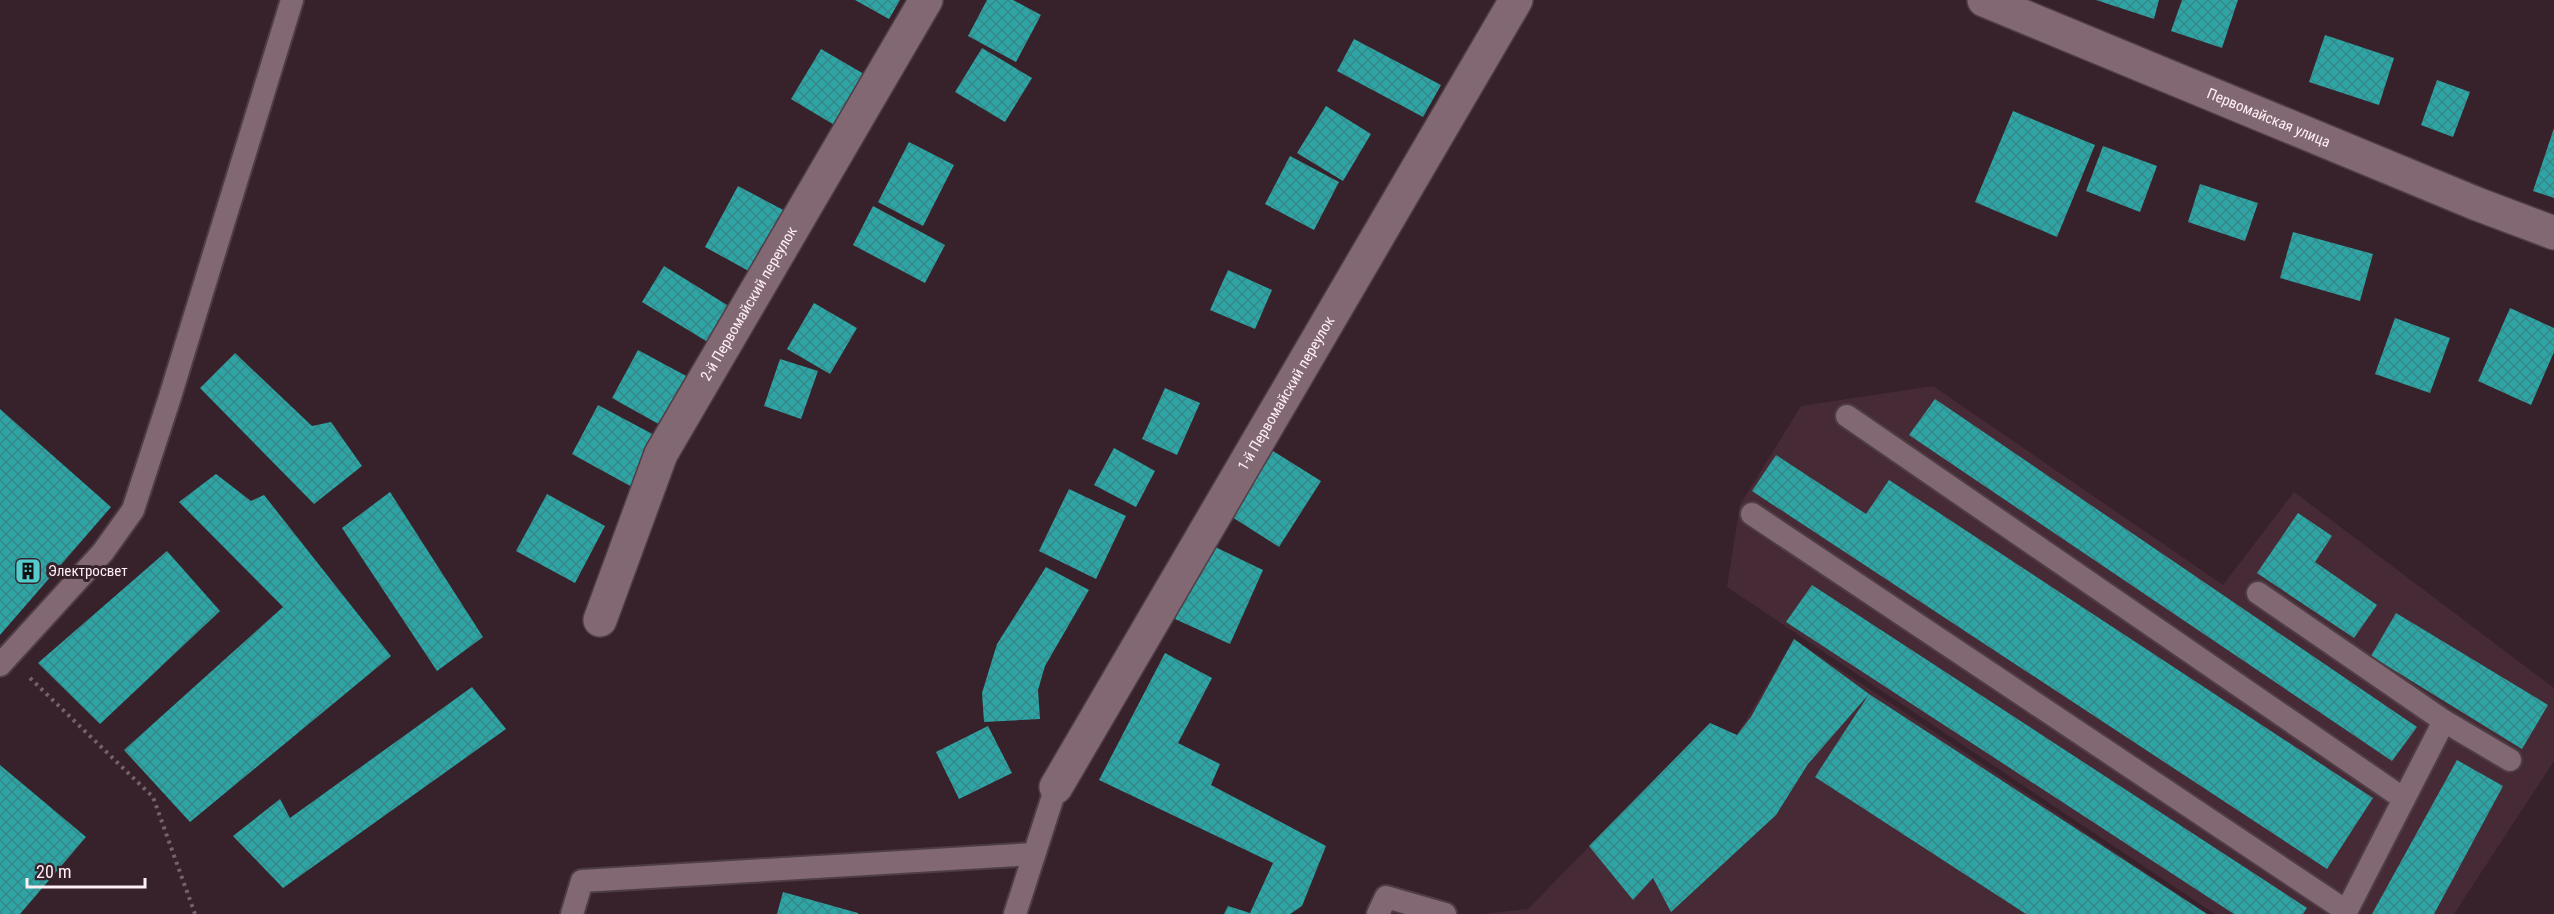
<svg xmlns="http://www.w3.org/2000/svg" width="2554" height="914" font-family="'Roboto Condensed',sans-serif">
<defs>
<pattern id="building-cross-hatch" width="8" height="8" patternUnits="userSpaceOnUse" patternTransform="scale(1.5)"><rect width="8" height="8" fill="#2ea5a4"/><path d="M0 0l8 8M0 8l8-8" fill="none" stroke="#378989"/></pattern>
</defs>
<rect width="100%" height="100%" fill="#37222b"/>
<g fill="#462b36">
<polygon points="1933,386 2223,585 2294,492 2554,688 2554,761 2454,914 2215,914 1727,587 1740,505 1801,406"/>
<polygon points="1794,639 2208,914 1483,914 1528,909 1710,723 1737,735"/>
</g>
<g fill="url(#building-cross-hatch)">
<polygon points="855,0 900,0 889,19"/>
<polygon points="987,0 1013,0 1041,15 1016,62 968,36"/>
<polygon points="2096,0 2159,0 2154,19"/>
<polygon points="2182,0 2238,0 2222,48 2171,31"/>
<polygon points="2325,35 2394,58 2379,105 2309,82"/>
<polygon points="1354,39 1441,85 1423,117 1337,71"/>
<polygon points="982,48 1032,78 1005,122 955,92"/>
<polygon points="821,49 876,81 846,132 791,99"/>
<polygon points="2437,80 2470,92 2453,137 2421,125"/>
<polygon points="1326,106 1371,134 1343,181 1297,153"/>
<polygon points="2013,111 2095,145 2057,237 1975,202"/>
<polygon points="2554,128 2554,198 2533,191"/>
<polygon points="909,142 954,165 923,226 878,202"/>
<polygon points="2103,146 2157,166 2140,212 2086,191"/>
<polygon points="1290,156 1339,182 1314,230 1265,204"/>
<polygon points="2200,184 2258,203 2245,241 2188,222"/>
<polygon points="738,186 789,213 756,275 705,247"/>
<polygon points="873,206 945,245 925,283 853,245"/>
<polygon points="2293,232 2373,254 2360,301 2280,278"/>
<polygon points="664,266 732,308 711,344 642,302"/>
<polygon points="1228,270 1272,290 1255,329 1210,310"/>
<polygon points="814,303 857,328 830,374 787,349"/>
<polygon points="2510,308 2554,328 2554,352 2531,405 2478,381"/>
<polygon points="2395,318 2450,338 2430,393 2375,374"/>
<polygon points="638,350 690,378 664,427 612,398"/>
<polygon points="235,353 312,426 331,422 362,466 314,504 200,388"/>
<polygon points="780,359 818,371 801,419 764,406"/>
<polygon points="1165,388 1200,403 1177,455 1142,439"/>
<polygon points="1935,399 2417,727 2392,761 1909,435"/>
<polygon points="598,405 658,437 632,487 572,454"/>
<polygon points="0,409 111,507 0,635"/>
<polygon points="1114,448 1155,471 1136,507 1094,485"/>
<polygon points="1273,451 1321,481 1279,547 1232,517"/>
<polygon points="1776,455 1866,514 1889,480 2373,798 2327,869 1752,491"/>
<polygon points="216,474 251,501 264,495 391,656 190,822 124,750 283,607 179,502"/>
<polygon points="1069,489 1126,516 1096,579 1039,551"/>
<polygon points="390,492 483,637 437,671 342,528"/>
<polygon points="547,494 605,526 575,583 516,551"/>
<polygon points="2298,513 2332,536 2315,562 2377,605 2354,638 2257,573"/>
<polygon points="1209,544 1263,570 1230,644 1175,619"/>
<polygon points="167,551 220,611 100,724 38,663"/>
<polygon points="1046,567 1089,590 1045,666 1038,690 1040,719 984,722 982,693 997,644"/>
<polygon points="1812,585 2307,908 2303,914 2234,914 1786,622"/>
<polygon points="2396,613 2548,705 2522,749 2371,656"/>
<polygon points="1794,639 1869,694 1808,764 1776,815 1671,912 1653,878 1633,900 1589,846 1710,723 1737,735 1751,717"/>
<polygon points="1165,653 1212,678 1178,743 1220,764 1211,785 1326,846 1302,906 1290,914 1224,914 1228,906 1250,913 1273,863 1099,780"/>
<polygon points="472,687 506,729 283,888 233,836 280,799 290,818"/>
<polygon points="1869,694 2207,914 2026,914 1815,777"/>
<polygon points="988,726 1012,773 959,799 936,752"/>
<polygon points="2457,760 2503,786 2434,914 2372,914"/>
<polygon points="0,765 86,837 20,914 0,914"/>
<polygon points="783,892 858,913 858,914 777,914"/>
</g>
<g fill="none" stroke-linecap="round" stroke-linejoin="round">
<defs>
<g id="service">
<polyline points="1847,416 2404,799"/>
<polyline points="1752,514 2346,911"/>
<polyline points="2258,593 2444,721"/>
<polyline points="0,665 103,552 133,510 169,400 292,0"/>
<polyline points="572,914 582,881 1034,854"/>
<polyline points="1015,914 1056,787"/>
<polyline points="1378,914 1386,897 1445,914"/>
<polyline points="2345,914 2444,721 2510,760"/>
</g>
<g id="minor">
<path id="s1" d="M 1984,0 L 2477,204 L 2554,233"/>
<path id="s2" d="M 600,620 L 661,454 L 926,0"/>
<path id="s3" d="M 1056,787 L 1516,0"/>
</g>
</defs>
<use href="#service" stroke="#4f3d46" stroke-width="26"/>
<use href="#minor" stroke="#4f3d46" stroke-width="36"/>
<polyline stroke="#746169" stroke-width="4" stroke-dasharray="3 4.5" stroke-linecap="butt" points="30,678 153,797 195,914"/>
<use href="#service" stroke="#826872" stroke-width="22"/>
<use href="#minor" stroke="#826872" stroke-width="33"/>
</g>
<defs>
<symbol id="building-square" viewBox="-11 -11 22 22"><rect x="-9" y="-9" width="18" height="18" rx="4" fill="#52cdcc" stroke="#37222b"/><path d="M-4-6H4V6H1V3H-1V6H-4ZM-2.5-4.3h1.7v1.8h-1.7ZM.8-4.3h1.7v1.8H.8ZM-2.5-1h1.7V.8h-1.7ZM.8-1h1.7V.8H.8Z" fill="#111"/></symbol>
</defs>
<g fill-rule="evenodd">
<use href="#building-square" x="13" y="556" width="30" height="30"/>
</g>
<g text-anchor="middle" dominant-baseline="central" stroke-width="6" stroke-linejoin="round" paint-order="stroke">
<g font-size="15" fill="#feeff5" stroke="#37222b">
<text stroke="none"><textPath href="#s1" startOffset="308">Первомайская улица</textPath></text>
<text stroke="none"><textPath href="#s2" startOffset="351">2-й Первомайский переулок</textPath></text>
<text stroke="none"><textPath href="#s3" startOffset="456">1-й Первомайский переулок</textPath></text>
</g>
<g font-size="15" fill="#feeff5" stroke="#37222b" text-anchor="start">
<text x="48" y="571">Электросвет</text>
</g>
</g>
<path d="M27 878v9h118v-9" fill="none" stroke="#feeff5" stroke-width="3"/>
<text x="36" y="878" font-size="18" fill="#feeff5" stroke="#37222b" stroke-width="4.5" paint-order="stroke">20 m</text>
</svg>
